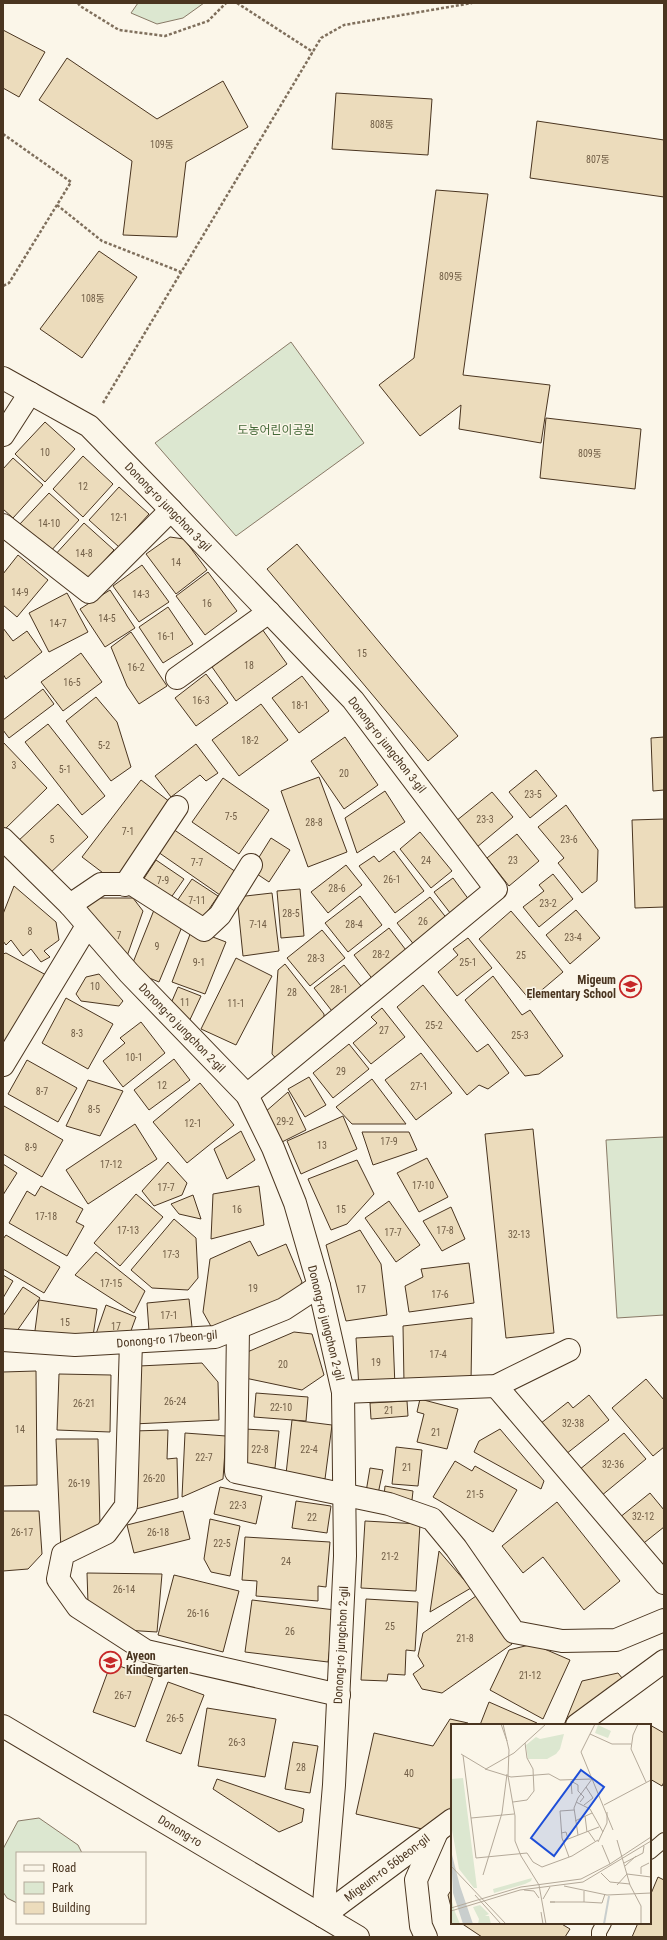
<svg xmlns="http://www.w3.org/2000/svg" width="667" height="1940" font-family="'Roboto Condensed','Noto Sans KR',sans-serif">
<rect width="100%" height="100%" fill="#fbf6e9"/>
<g fill="#dce7d0" stroke="#887966">
<polygon points="138,3 204,3 183,18 157,24 131,13"/>
<polygon points="291,342 364,443 236,536 155,443"/>
<polygon points="664,1137 664,1315 617,1318 606,1140"/>
<polygon points="39,1818 78,1845 82,1853 17,1853 17,1903 7,1898 3,1892 3,1849 18,1821"/>
</g>
<g fill="#ecdcbc" stroke="#4a3520">
<polygon points="3,30 45,52 19,97 3,88"/>
<polygon points="67,58 157,119 223,81 248,127 186,162 177,237 123,235 132,161 39,100"/>
<polygon points="336,93 432,99 428,155 332,149"/>
<polygon points="537,121 664,140 664,197 530,178"/>
<polygon points="436,190 488,194 463,375 550,385 541,443 459,429 461,405 420,436 379,385 414,358"/>
<polygon points="99,251 137,277 82,358 40,329"/>
<polygon points="546,418 641,429 635,489 540,478"/>
<polygon points="45,422 75,449 45,482 15,454"/>
<polygon points="83,456 113,484 83,517 53,489"/>
<polygon points="13,458 43,485 13,518 3,509 3,469"/>
<polygon points="119,487 149,514 119,547 89,520"/>
<polygon points="49,493 79,520 49,553 19,525"/>
<polygon points="84,523 114,550 84,583 54,556"/>
<polygon points="170,537 184,539 207,570 176,594 146,554"/>
<polygon points="297,544 458,736 428,761 267,569"/>
<polygon points="18,555 48,580 17,617 3,605 3,574"/>
<polygon points="142,565 169,602 139,622 113,586"/>
<polygon points="208,572 237,611 205,635 176,596"/>
<polygon points="110,590 135,628 105,647 80,609"/>
<polygon points="67,593 88,632 49,652 29,613"/>
<polygon points="168,607 193,644 163,663 139,627"/>
<polygon points="3,628 13,641 27,631 42,652 6,679 3,674"/>
<polygon points="262,629 287,664 236,701 212,667"/>
<polygon points="131,632 167,686 139,704 127,686 111,647"/>
<polygon points="81,653 102,682 63,711 41,682"/>
<polygon points="206,674 228,703 196,726 175,698"/>
<polygon points="302,676 329,711 299,733 272,698"/>
<polygon points="43,689 54,704 9,738 3,730 3,720"/>
<polygon points="96,697 117,722 131,767 111,781 66,721"/>
<polygon points="261,704 288,740 239,776 212,740"/>
<polygon points="48,724 105,796 82,815 25,742"/>
<polygon points="345,737 378,785 344,809 311,761"/>
<polygon points="664,737 664,790 653,791 651,738"/>
<polygon points="3,742 47,788 5,829 3,827"/>
<polygon points="196,744 218,773 206,781 200,775 171,797 155,776"/>
<polygon points="536,770 557,796 530,818 509,792"/>
<polygon points="319,777 347,852 308,867 281,791"/>
<polygon points="223,778 269,810 239,854 192,822"/>
<polygon points="141,780 174,805 115,882 82,857"/>
<polygon points="385,791 405,822 357,853 345,818"/>
<polygon points="492,792 513,817 477,847 456,821"/>
<polygon points="58,804 88,837 48,875 17,842"/>
<polygon points="566,805 598,850 597,881 582,893 558,863 564,858 538,827"/>
<polygon points="664,819 664,907 635,908 632,820"/>
<polygon points="173,829 236,872 220,895 158,852"/>
<polygon points="420,832 452,871 431,888 400,849"/>
<polygon points="517,834 539,861 509,886 487,858"/>
<polygon points="271,838 290,850 269,882 251,870"/>
<polygon points="394,851 424,891 395,913 359,866 374,856 379,862"/>
<polygon points="156,860 184,879 170,899 143,880"/>
<polygon points="346,865 362,885 328,913 311,892"/>
<polygon points="553,874 573,899 539,927 523,907 544,891 539,885"/>
<polygon points="453,878 472,904 454,918 434,892"/>
<polygon points="192,879 218,896 201,921 175,904"/>
<polygon points="14,886 56,922 59,940 44,951 50,957 41,962 31,949 23,956 11,940 6,945 3,941 3,914"/>
<polygon points="300,889 304,936 281,938 277,891"/>
<polygon points="272,893 279,951 243,956 237,897"/>
<polygon points="360,896 382,925 348,952 325,923"/>
<polygon points="430,897 448,920 415,946 397,923"/>
<polygon points="97,898 133,898 143,911 126,959 83,912"/>
<polygon points="154,910 184,922 159,982 130,970"/>
<polygon points="576,910 600,938 570,964 546,935"/>
<polygon points="511,911 563,972 530,1000 479,939"/>
<polygon points="389,928 409,954 374,981 354,955"/>
<polygon points="192,929 226,942 205,994 172,982"/>
<polygon points="322,930 345,958 310,986 287,958"/>
<polygon points="468,938 492,968 457,996 438,972 458,955 453,949"/>
<polygon points="6,953 46,975 6,1042 3,1040 3,954"/>
<polygon points="236,958 272,976 236,1045 201,1029"/>
<polygon points="285,964 324,1014 324,1026 279,1062 272,1054 278,970"/>
<polygon points="344,965 365,991 335,1015 314,988"/>
<polygon points="99,974 123,1001 119,1006 81,1001 76,994 86,977"/>
<polygon points="493,976 522,1015 530,1010 563,1056 539,1074 525,1076 465,1000"/>
<polygon points="423,985 477,1052 488,1044 509,1073 488,1089 479,1085 467,1095 397,1007"/>
<polygon points="178,987 201,996 187,1026 169,1008"/>
<polygon points="66,998 113,1024 88,1069 42,1043"/>
<polygon points="382,1008 405,1037 371,1064 353,1043 377,1023 371,1017"/>
<polygon points="141,1022 165,1053 123,1087 103,1061 125,1043 120,1038"/>
<polygon points="349,1044 369,1069 333,1098 313,1073"/>
<polygon points="421,1053 452,1093 416,1120 385,1080"/>
<polygon points="174,1059 190,1080 149,1110 134,1090"/>
<polygon points="27,1060 77,1088 58,1122 8,1094"/>
<polygon points="309,1077 326,1105 305,1117 288,1089"/>
<polygon points="372,1079 406,1124 352,1124 336,1107"/>
<polygon points="88,1080 123,1091 100,1136 66,1126"/>
<polygon points="200,1083 234,1125 187,1163 153,1122"/>
<polygon points="288,1092 306,1130 280,1143 264,1113"/>
<polygon points="4,1106 63,1140 42,1177 3,1154 3,1109"/>
<polygon points="343,1116 357,1149 301,1174 287,1141"/>
<polygon points="135,1124 157,1159 88,1204 66,1170"/>
<polygon points="533,1129 554,1333 506,1338 485,1134"/>
<polygon points="241,1131 255,1160 227,1179 214,1149"/>
<polygon points="362,1132 409,1132 417,1150 373,1165"/>
<polygon points="427,1158 448,1197 419,1212 397,1173"/>
<polygon points="357,1160 374,1194 347,1224 331,1230 308,1179"/>
<polygon points="168,1162 187,1183 182,1195 154,1206 142,1191"/>
<polygon points="3,1164 17,1173 3,1195"/>
<polygon points="41,1186 83,1209 76,1222 84,1226 67,1256 9,1223 27,1191 35,1196"/>
<polygon points="259,1186 264,1225 211,1239 213,1194"/>
<polygon points="136,1194 163,1217 120,1266 94,1243"/>
<polygon points="193,1195 201,1219 179,1214 171,1204"/>
<polygon points="389,1201 420,1245 396,1262 365,1218"/>
<polygon points="451,1207 465,1239 442,1251 423,1221"/>
<polygon points="174,1219 196,1238 198,1278 188,1290 152,1288 131,1270"/>
<polygon points="360,1230 381,1264 387,1315 346,1321 326,1245"/>
<polygon points="6,1235 60,1267 44,1293 3,1269 3,1239"/>
<polygon points="250,1241 258,1256 286,1244 302,1282 296,1293 213,1330 203,1312 210,1259"/>
<polygon points="96,1252 145,1291 134,1313 75,1275"/>
<polygon points="469,1263 474,1303 409,1312 405,1286 423,1277 421,1269"/>
<polygon points="3,1275 13,1281 3,1298"/>
<polygon points="23,1287 40,1298 12,1338 3,1331 3,1316"/>
<polygon points="189,1299 192,1327 149,1331 147,1303"/>
<polygon points="39,1300 97,1309 93,1336 34,1338"/>
<polygon points="106,1305 136,1317 129,1336 95,1337"/>
<polygon points="472,1318 471,1382 404,1383 403,1326"/>
<polygon points="294,1332 312,1334 324,1375 302,1390 245,1378 245,1353"/>
<polygon points="393,1336 395,1387 359,1389 356,1338"/>
<polygon points="202,1363 218,1382 219,1420 133,1424 139,1366"/>
<polygon points="36,1371 37,1485 3,1486 3,1372"/>
<polygon points="59,1374 111,1375 110,1432 57,1430"/>
<polygon points="646,1379 664,1400 664,1447 653,1456 612,1408"/>
<polygon points="256,1393 308,1397 306,1421 254,1417"/>
<polygon points="589,1395 609,1420 561,1458 536,1427 568,1402 573,1408"/>
<polygon points="420,1399 458,1409 447,1449 417,1442 424,1414 417,1412"/>
<polygon points="407,1401 408,1416 371,1419 370,1403"/>
<polygon points="292,1420 332,1425 325,1479 286,1474"/>
<polygon points="245,1429 279,1431 275,1468 242,1466"/>
<polygon points="500,1429 544,1481 541,1489 474,1452 479,1441"/>
<polygon points="168,1430 167,1459 177,1458 178,1498 128,1511 133,1431"/>
<polygon points="185,1433 226,1436 223,1479 182,1497"/>
<polygon points="624,1433 646,1459 601,1496 579,1470"/>
<polygon points="56,1439 98,1439 100,1527 61,1550"/>
<polygon points="396,1447 422,1450 418,1486 392,1484"/>
<polygon points="455,1461 472,1471 475,1466 517,1490 493,1532 433,1497"/>
<polygon points="370,1468 383,1470 378,1494 366,1492"/>
<polygon points="385,1486 413,1491 412,1500 384,1496"/>
<polygon points="220,1487 262,1496 256,1524 214,1514"/>
<polygon points="650,1493 664,1510 664,1527 635,1550 614,1522"/>
<polygon points="296,1501 331,1506 327,1533 292,1528"/>
<polygon points="557,1502 620,1581 584,1610 543,1557 523,1573 502,1546"/>
<polygon points="3,1511 39,1511 42,1554 28,1569 3,1571"/>
<polygon points="183,1511 190,1539 134,1553 127,1525"/>
<polygon points="210,1519 240,1526 230,1576 211,1572 204,1559"/>
<polygon points="365,1521 420,1524 416,1591 361,1588"/>
<polygon points="245,1537 330,1542 326,1587 318,1586 318,1601 256,1596 257,1581 242,1580"/>
<polygon points="439,1551 471,1588 430,1612"/>
<polygon points="87,1573 162,1574 157,1632 124,1630 88,1603"/>
<polygon points="174,1575 239,1591 223,1652 158,1635"/>
<polygon points="476,1596 512,1644 442,1693 422,1689 413,1674 424,1666 418,1656 423,1633"/>
<polygon points="366,1599 418,1602 415,1651 406,1650 405,1675 388,1674 387,1681 361,1680"/>
<polygon points="252,1600 335,1610 328,1662 245,1652"/>
<polygon points="533,1644 570,1660 543,1719 490,1690 509,1650"/>
<polygon points="111,1663 153,1678 135,1727 93,1712"/>
<polygon points="618,1673 627,1684 570,1725 564,1725 582,1681"/>
<polygon points="168,1682 204,1695 181,1754 146,1741"/>
<polygon points="489,1702 537,1723 536,1725 480,1725"/>
<polygon points="207,1708 276,1719 265,1777 198,1766"/>
<polygon points="450,1719 468,1723 467,1725 452,1725 452,1800 448,1819 431,1831 356,1814 374,1733 433,1746"/>
<polygon points="650,1725 664,1733 664,1782 662,1786 650,1779"/>
<polygon points="293,1742 318,1746 310,1793 285,1789"/>
<polygon points="217,1779 304,1809 302,1822 279,1832 213,1789"/>
<polygon points="658,1877 664,1880 664,1937 632,1937 638,1923 650,1923 650,1896"/>
<polygon points="452,1889 452,1911 448,1895"/>
<polygon points="461,1923 560,1923 570,1929 565,1937 482,1937"/>
</g>
<g fill="none" stroke-linecap="round" stroke-linejoin="round">
<defs>
<g id="service">
<polyline points="650,1852 664,1840"/>
<polyline points="599,1937 599,1932 604,1923"/>
</g>
<g id="minor">
<polyline points="3,378 89,426 171,510 353,700 496,889 247,1095"/>
<polyline points="3,435 30,393"/>
<polyline points="3,525 89,592 171,510"/>
<polyline points="177,678 269,612"/>
<polyline points="3,839 70,905 129,973 247,1095 273,1148 295,1203 319,1286 343,1392 345,1556 334,1785 323,1916"/>
<polyline points="125,885 177,807"/>
<polyline points="70,905 101,884 132,884 204,930 220,915 251,865"/>
<polyline points="3,1065 87,926"/>
<polyline points="238,1328 236,1472 389,1504 432,1519 456,1548 514,1632 562,1641 616,1640 664,1620"/>
<polyline points="3,1340 75,1345 215,1337 284,1309 319,1286"/>
<polyline points="131,1342 126,1506 106,1533 63,1554 58,1579 78,1607 146,1651 339,1695"/>
<polyline points="496,1386 664,1583"/>
<polyline points="343,1392 496,1386 569,1350"/>
<polyline points="577,1725 664,1661"/>
<polyline points="323,1916 452,1820"/>
<polyline points="426,1937 421,1926 416,1880 437,1832"/>
</g>
<polyline id="tertiary" points="3,1726 358,1937"/>
</defs>
<use href="#service" stroke="#4a3520" stroke-width="16"/>
<use href="#minor" stroke="#4a3520" stroke-width="24"/>
<use href="#tertiary" stroke="#4a3520" stroke-width="24"/>
<g stroke="#7f6f5c" stroke-width="2.5" stroke-dasharray="3 2" stroke-linecap="butt">
<polyline points="78,3 80,6 119,30 165,36 208,21 226,3"/>
<polyline points="237,3 313,52"/>
<polyline points="3,134 71,182 9,283 3,286"/>
<polyline points="57,205 102,241 181,272"/>
<polyline points="103,403 321,38 344,25 472,3"/>
</g>
<use href="#service" stroke="#fbf6e9" stroke-width="14"/>
<use href="#minor" stroke="#fbf6e9" stroke-width="22"/>
<use href="#tertiary" stroke="#fbf6e9" stroke-width="22"/>
</g>
<defs>
<symbol id="school-ring" viewBox="-11 -11 22 22"><circle r="9.5" fill="#fbf6e9" stroke="#c62828" stroke-width="1.5"/><path d="M0-5L7-2L0 1L-7-2ZM-4 1L0 2.5L4 1V4Q0 6-4 4Z" fill="#c62828"/></symbol>
</defs>
<g fill-rule="evenodd">
<use href="#school-ring" x="618" y="974" width="25" height="25"/>
<use href="#school-ring" x="98" y="1650" width="25" height="25"/>
</g>
<g text-anchor="middle" dominant-baseline="central" stroke-width="3" stroke-linejoin="round" paint-order="stroke">
<g font-size="10" fill="#725f47">
<text x="382" y="124">808동</text>
<text x="162" y="144">109동</text>
<text x="598" y="159">807동</text>
<text x="451" y="276">809동</text>
<text x="93" y="298">108동</text>
<text x="45" y="452">10</text>
<text x="590" y="453">809동</text>
<text x="83" y="486">12</text>
<text x="119" y="517">12-1</text>
<text x="49" y="523">14-10</text>
<text x="84" y="553">14-8</text>
<text x="176" y="562">14</text>
<text x="20" y="592">14-9</text>
<text x="141" y="594">14-3</text>
<text x="207" y="603">16</text>
<text x="107" y="618">14-5</text>
<text x="58" y="623">14-7</text>
<text x="166" y="636">16-1</text>
<text x="362" y="653">15</text>
<text x="249" y="665">18</text>
<text x="136" y="667">16-2</text>
<text x="72" y="682">16-5</text>
<text x="201" y="700">16-3</text>
<text x="300" y="705">18-1</text>
<text x="250" y="740">18-2</text>
<text x="104" y="745">5-2</text>
<text x="14" y="765">3</text>
<text x="65" y="769">5-1</text>
<text x="344" y="773">20</text>
<text x="533" y="794">23-5</text>
<text x="231" y="816">7-5</text>
<text x="485" y="819">23-3</text>
<text x="314" y="822">28-8</text>
<text x="128" y="831">7-1</text>
<text x="52" y="839">5</text>
<text x="569" y="839">23-6</text>
<text x="426" y="860">24</text>
<text x="513" y="860">23</text>
<text x="197" y="862">7-7</text>
<text x="392" y="879">26-1</text>
<text x="163" y="880">7-9</text>
<text x="337" y="888">28-6</text>
<text x="197" y="900">7-11</text>
<text x="548" y="903">23-2</text>
<text x="291" y="913">28-5</text>
<text x="423" y="921">26</text>
<text x="258" y="924">7-14</text>
<text x="354" y="924">28-4</text>
<text x="30" y="931">8</text>
<text x="119" y="935">7</text>
<text x="573" y="937">23-4</text>
<text x="157" y="946">9</text>
<text x="381" y="954">28-2</text>
<text x="521" y="955">25</text>
<text x="316" y="958">28-3</text>
<text x="199" y="962">9-1</text>
<text x="468" y="962">25-1</text>
<text x="95" y="986">10</text>
<text x="339" y="989">28-1</text>
<text x="292" y="992">28</text>
<text x="185" y="1002">11</text>
<text x="236" y="1003">11-1</text>
<text x="434" y="1025">25-2</text>
<text x="384" y="1030">27</text>
<text x="77" y="1033">8-3</text>
<text x="520" y="1035">25-3</text>
<text x="134" y="1057">10-1</text>
<text x="341" y="1071">29</text>
<text x="162" y="1085">12</text>
<text x="419" y="1086">27-1</text>
<text x="42" y="1091">8-7</text>
<text x="94" y="1109">8-5</text>
<text x="285" y="1121">29-2</text>
<text x="193" y="1123">12-1</text>
<text x="389" y="1141">17-9</text>
<text x="322" y="1145">13</text>
<text x="31" y="1147">8-9</text>
<text x="111" y="1164">17-12</text>
<text x="423" y="1185">17-10</text>
<text x="166" y="1187">17-7</text>
<text x="237" y="1209">16</text>
<text x="341" y="1209">15</text>
<text x="46" y="1216">17-18</text>
<text x="128" y="1230">17-13</text>
<text x="445" y="1230">17-8</text>
<text x="393" y="1232">17-7</text>
<text x="519" y="1234">32-13</text>
<text x="171" y="1254">17-3</text>
<text x="111" y="1283">17-15</text>
<text x="253" y="1288">19</text>
<text x="361" y="1289">17</text>
<text x="440" y="1294">17-6</text>
<text x="169" y="1315">17-1</text>
<text x="65" y="1322">15</text>
<text x="116" y="1326">17</text>
<text x="438" y="1354">17-4</text>
<text x="376" y="1362">19</text>
<text x="283" y="1364">20</text>
<text x="175" y="1401">26-24</text>
<text x="84" y="1403">26-21</text>
<text x="281" y="1407">22-10</text>
<text x="389" y="1410">21</text>
<text x="573" y="1423">32-38</text>
<text x="20" y="1429">14</text>
<text x="436" y="1432">21</text>
<text x="260" y="1449">22-8</text>
<text x="309" y="1449">22-4</text>
<text x="204" y="1457">22-7</text>
<text x="613" y="1464">32-36</text>
<text x="407" y="1467">21</text>
<text x="154" y="1478">26-20</text>
<text x="79" y="1483">26-19</text>
<text x="475" y="1494">21-5</text>
<text x="238" y="1505">22-3</text>
<text x="643" y="1516">32-12</text>
<text x="312" y="1517">22</text>
<text x="22" y="1532">26-17</text>
<text x="158" y="1532">26-18</text>
<text x="222" y="1543">22-5</text>
<text x="390" y="1556">21-2</text>
<text x="286" y="1561">24</text>
<text x="124" y="1589">26-14</text>
<text x="198" y="1613">26-16</text>
<text x="390" y="1626">25</text>
<text x="290" y="1631">26</text>
<text x="465" y="1638">21-8</text>
<text x="530" y="1675">21-12</text>
<text x="123" y="1695">26-7</text>
<text x="175" y="1718">26-5</text>
<text x="237" y="1742">26-3</text>
<text x="301" y="1767">28</text>
<text x="409" y="1773">40</text>
</g>
<g font-size="12" fill="#436837" stroke="#fbf6e9">
<text x="276" y="430">도농어린이공원</text>
</g>
<g font-size="12" fill="#4a3520" stroke="#fbf6e9">
<text transform="translate(168 507) rotate(46)">Donong-ro jungchon 3-gil</text>
<text transform="translate(387 745) rotate(52)">Donong-ro jungchon 3-gil</text>
<text transform="translate(182 1028) rotate(46)">Donong-ro jungchon 2-gil</text>
<text transform="translate(326 1323) rotate(76)">Donong-ro jungchon 2-gil</text>
<text transform="translate(167 1339) rotate(-5)">Donong-ro 17beon-gil</text>
<text transform="translate(341 1645) rotate(-87)">Donong-ro jungchon 2-gil</text>
<text transform="translate(180 1831) rotate(31)">Donong-ro</text>
<text transform="translate(387 1868) rotate(-37)">Migeum-ro 56beon-gil</text>
</g>
<g font-size="12" font-weight="bold" fill="#4a3520" stroke="#fbf6e9" text-anchor="end">
<text x="616" y="980">Migeum<tspan x="616" dy="14">Elementary School</tspan></text>
<text x="126" y="1656" text-anchor="start">Ayeon<tspan x="126" dy="14">Kindergarten</tspan></text>
</g>
</g>
<g transform="translate(451 1724)">
<rect width="200" height="200" fill="#fbf6e9"/>
<path d="M 147,1 L 160,7 L 157,14 L 144,9 ZM 113,10 L 109,25 L 105,30 L 96,35 L 77,35 L 75,21 L 85,13 L 89,15 ZM 12,54 L 26,164 L 23,164 L 8,145 L 0,100 L 0,55 ZM 81,154 L 80,157 L 74,160 L 43,169 L 42,165 ZM 0,174 L 4,188 L 9,200 L 1,200 ZM 29,181 L 38,190 L 34,192 L 38,192 L 40,200 L 27,200 L 28,195 L 22,183 Z" fill="#dce7d0"/>
<path d="M 0,127 L 9,162 L 22,200 L 12,200 L 2,169 Z" fill="#c9cecd"/>
<path fill="none" stroke="#c9cecd" stroke-width="2" d="M 153,200 L 158,172"/>
<path fill="none" stroke="#b4a999" stroke-width="1" d="M 50,0 L 56,17M 52,0 L 58,26 L 57,52 L 64,92 L 64,117 L 70,132 L 88,161M 144,0 L 130,28 L 162,106M 187,0 L 182,11 L 180,25 L 195,58M 139,10 L 161,20 L 180,20M 10,30 L 35,45 L 63,29 L 95,0M 12,31 L 20,94M 34,45 L 60,53 L 98,50 L 109,56 L 141,55M 120,57 L 127,61 L 127,67 L 133,73 L 129,78M 120,57 L 121,70M 62,78 L 76,76 L 83,67 L 82,45 L 76,34 L 74,19M 125,78 L 139,85 L 152,108M 133,81 L 142,74 L 135,63M 153,81 L 200,56M 63,90 L 20,94 L 25,134 L 76,129 L 82,138 L 91,143 L 121,132 L 147,116M 134,92 L 136,108M 124,97 L 141,89M 137,107 L 144,117M 110,109 L 115,108 L 117,115M 127,111 L 123,84 L 127,74 L 141,55M 166,116 L 179,161 L 190,182 L 190,200M 112,117 L 148,103M 147,118 L 156,99 L 156,88M 151,121 L 159,140M 118,133 L 111,114 L 109,87 L 123,86M 173,139 L 192,129 L 193,122M 0,142 L 55,200M 174,142 L 185,132M 150,149 L 159,158 L 179,160M 176,150 L 200,153M 190,150 L 190,143 L 198,139M 32,151 L 51,89 L 56,50M 88,161 L 95,200M 166,161 L 176,150M 113,162 L 156,171 L 200,169M 73,166 L 83,167 L 88,174M 24,171 L 50,200M 92,175 L 99,163M 104,178 L 99,178 L 133,178 L 133,167M 133,178 L 151,179 L 154,170M 0,184 L 70,163 L 130,155 L 159,140 L 200,113M 0,187 L 69,166 L 132,158 L 200,117M 90,188 L 92,200"/>
<path fill="#1d4ed8" fill-opacity="0.15" stroke="#1d4ed8" stroke-width="2" d="M 130,46 L 153,63 L 103,132 L 80,114 Z"/>
<rect width="200" height="200" fill="none" stroke="#4a3520" stroke-width="2"/>
</g>
<rect width="667" height="1940" fill="none" stroke="#4a3520" stroke-width="8"/>
<rect x="16" y="1852" width="130" height="72" fill="#fbf6e9" stroke="#b4a999"/>
<rect x="24" y="1865" width="20" height="6" fill="#fbf6e9" stroke="#b4a999"/>
<text x="52" y="1872" font-size="12" fill="#4a3520">Road</text>
<rect x="24" y="1882" width="20" height="12" fill="#dce7d0" stroke="#b4a999"/>
<text x="52" y="1892" font-size="12" fill="#4a3520">Park</text>
<rect x="24" y="1902" width="20" height="12" fill="#ecdcbc" stroke="#b4a999"/>
<text x="52" y="1912" font-size="12" fill="#4a3520">Building</text>
</svg>
